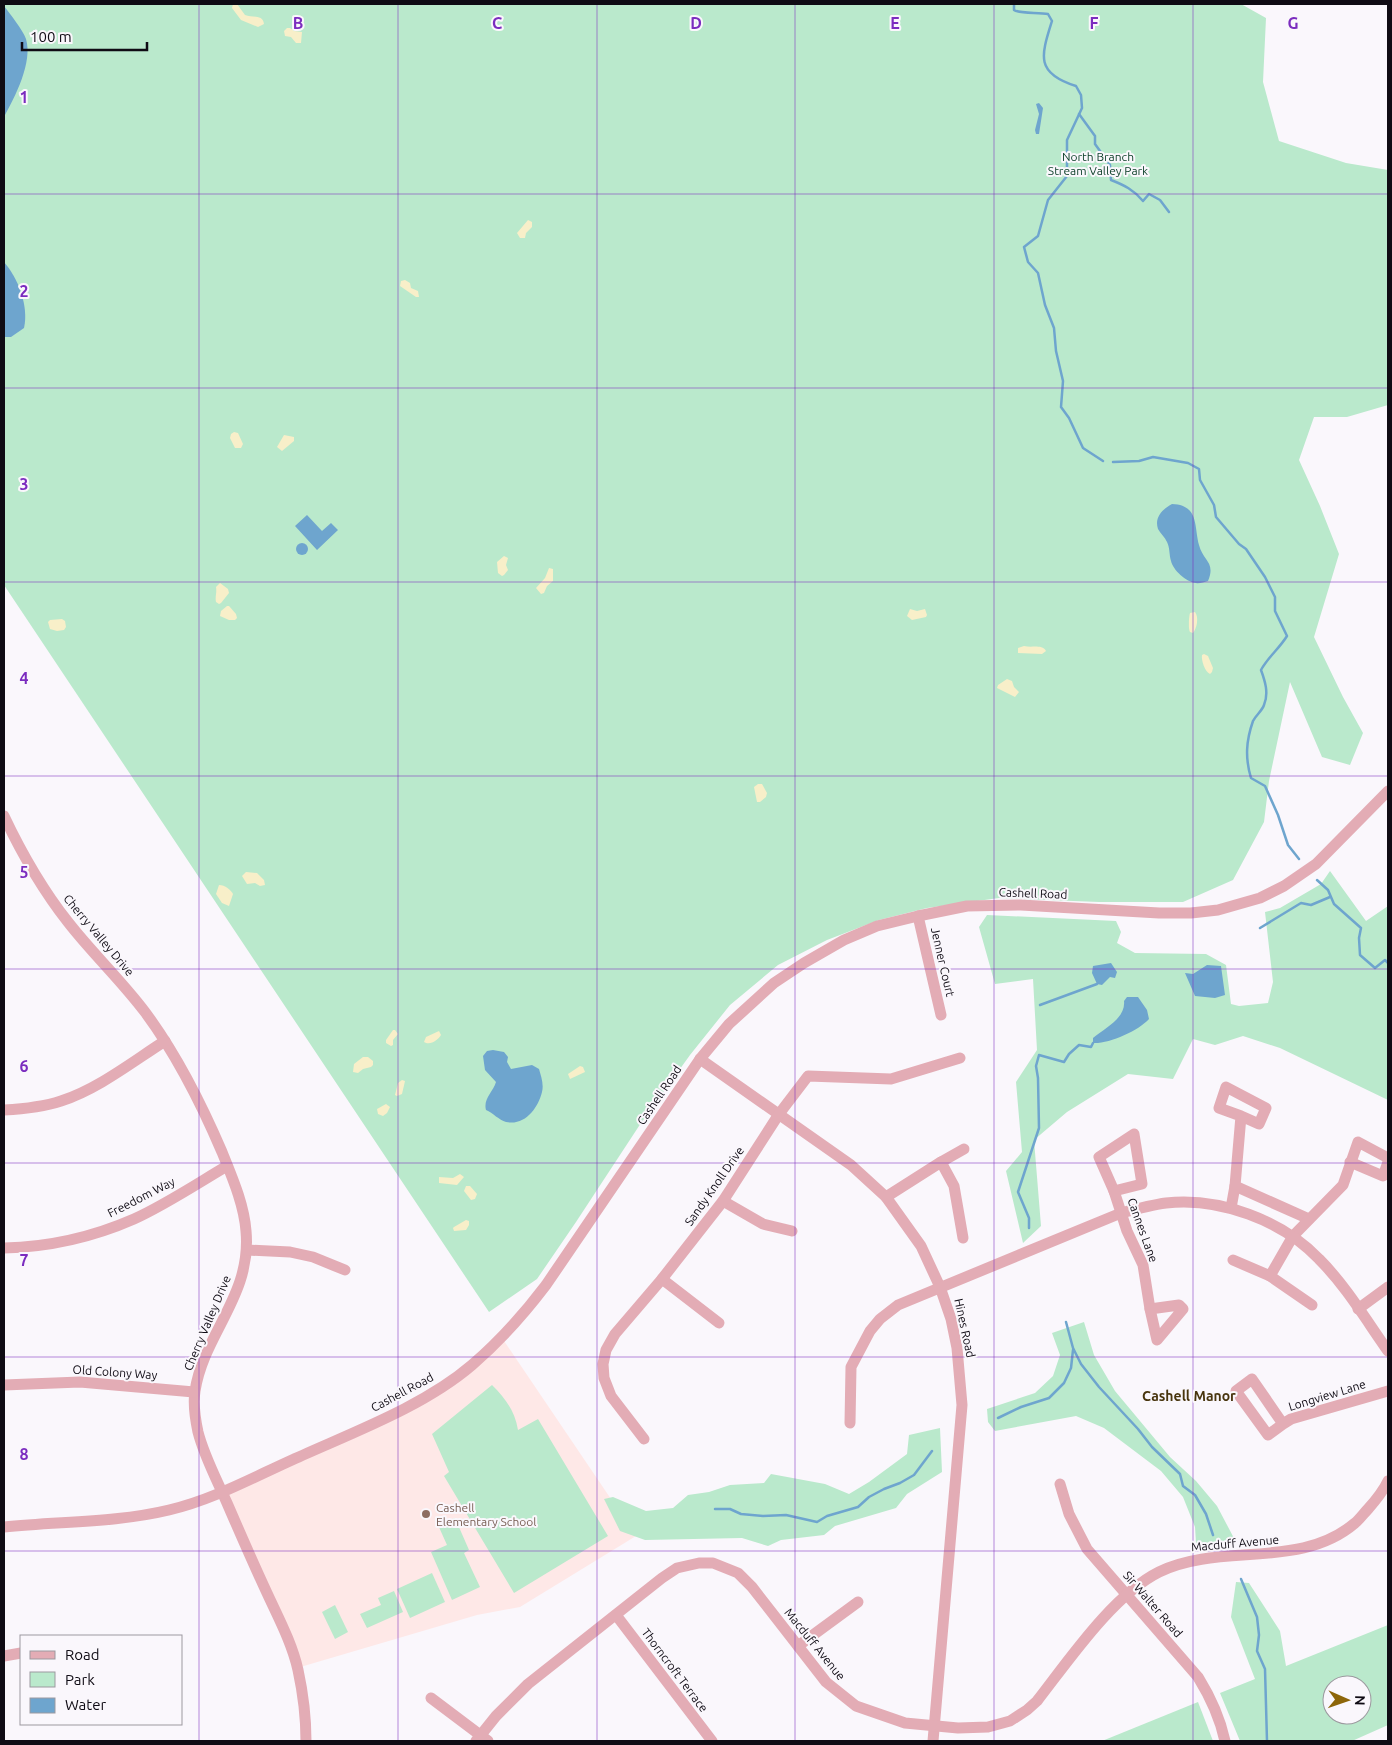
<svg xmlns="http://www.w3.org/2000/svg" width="1392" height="1745" font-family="Ubuntu,sans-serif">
<rect width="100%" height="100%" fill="#faf7fc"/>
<polygon fill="#fee8e7" points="502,1338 636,1536 520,1607 477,1615 297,1668 222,1492 426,1397"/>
<g fill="#bae9cc" fill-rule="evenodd">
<polygon points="4,4 1241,4 1266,18 1263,82 1279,141 1346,163 1388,170 1388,405 1347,417 1314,417 1299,460 1320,506 1339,554 1314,637 1343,697 1363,733 1350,765 1322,757 1290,682 1269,781 1264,822 1233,880 1183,902 1099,902 999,898 927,908 879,920 827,940 778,965 730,1005 690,1055 639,1126 576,1222 537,1279 489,1312 4,585"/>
<polygon points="1330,871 1366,921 1388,906 1388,1100 1280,1048 1243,1036 1215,1045 1193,1039 1173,1079 1128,1074 1067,1112 1034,1140 1041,1226 1023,1243 1006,1171 1022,1152 1016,1082 1037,1050 1033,979 995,984 979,927 987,915 1116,921 1121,932 1117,943 1135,953 1206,954 1226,965 1231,1004 1239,1006 1268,1003 1273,982 1265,912 1280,908 1321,884"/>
<polygon points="1084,1322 1094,1355 1115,1391 1170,1457 1196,1481 1217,1506 1236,1542 1196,1543 1195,1527 1183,1497 1161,1471 1104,1428 1076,1416 995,1431 988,1422 987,1409 1035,1393 1053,1376 1060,1355 1052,1333"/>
<path d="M 492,1385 C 505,1398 515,1411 518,1430 L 538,1419 L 608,1536 L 514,1593 L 444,1476 L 449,1472 L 432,1434 Z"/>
<polygon points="940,1428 942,1472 907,1494 896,1508 835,1526 824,1535 781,1540 768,1546 742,1538 645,1540 620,1531 604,1499 613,1497 646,1511 673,1508 688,1495 709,1492 730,1485 764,1483 771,1474 825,1484 849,1494 869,1482 907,1454 909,1435"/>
<polygon points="455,1518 469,1550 464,1553 480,1587 452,1600 431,1552 447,1545 438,1525"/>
<polygon points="432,1573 445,1602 410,1618 397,1589"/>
<path d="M 1236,1582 L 1249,1583 L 1280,1631 L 1286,1666 L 1388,1625 L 1388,1725 L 1352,1741 L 1240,1741 L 1220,1693 L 1255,1679 L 1231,1617 ZM 1332,1685 L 1362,1685 L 1362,1715 L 1332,1715 Z"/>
<polygon points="394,1591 403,1612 367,1628 360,1614 381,1605 378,1598"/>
<polygon points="335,1605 348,1632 335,1639 322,1612"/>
<polygon points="1198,1702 1213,1741 1102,1741"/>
</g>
<g fill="#f8efc9">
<path d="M 233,4 L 237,4 L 245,15 C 252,18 263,14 264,24 L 258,27 L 241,20 L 232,8 Z"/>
<polygon points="287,28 290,28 294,31 302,32 301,43 296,43 291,37 285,36 284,31"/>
<polygon points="528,220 532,222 532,227 526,233 525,238 520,238 517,233"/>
<polygon points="405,280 410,283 411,288 418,291 419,297 416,297 400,286 401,281"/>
<polygon points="234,432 238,433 243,444 241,448 235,448 230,438 231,434"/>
<polygon points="284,435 294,437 294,441 282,451 277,447"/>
<polygon points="504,556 508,558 506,565 508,570 504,575 502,576 498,573 497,562"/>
<polygon points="549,568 553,569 553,581 547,586 544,593 541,594 536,588 545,578"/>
<path d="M 220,583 L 228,589 L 229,593 L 221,603 L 219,604 L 216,602 C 215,596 217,593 216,587 Z"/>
<polygon points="227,606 229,606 236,614 237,618 235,620 229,620 220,616 221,611"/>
<polygon points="910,609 917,611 925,609 927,615 926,617 912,620 907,616"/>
<path d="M 1195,612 C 1199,617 1197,628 1193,633 L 1190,632 C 1188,629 1189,616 1190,613 Z"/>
<polygon points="62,619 65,621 66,627 64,630 57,631 50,629 48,622 50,620"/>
<path d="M 1024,646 C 1032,648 1042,644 1046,651 L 1042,654 L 1018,653 L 1018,648 Z"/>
<path d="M 1204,654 L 1208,656 L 1213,668 L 1212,672 L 1210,674 C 1205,672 1201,660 1202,655 Z"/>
<polygon points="1007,679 1012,681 1014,687 1019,692 1015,697 997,688 998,685"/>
<polygon points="758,784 762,784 767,793 766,797 760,802 757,802 754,787"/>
<polygon points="246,872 257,873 264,880 265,885 260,886 255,883 247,884 242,876"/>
<path d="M 219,885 C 225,885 231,890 233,894 L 229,906 L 222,903 L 216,894 Z"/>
<polygon points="393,1030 395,1030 398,1034 393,1040 393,1045 391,1046 386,1043 386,1040"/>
<path d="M 439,1031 L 441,1035 C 438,1040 430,1046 424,1042 L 426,1037 Z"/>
<polygon points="363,1057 368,1057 373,1061 373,1065 371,1067 363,1069 358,1073 353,1072 354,1064"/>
<polygon points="580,1066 583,1067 585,1072 570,1079 568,1074"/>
<polygon points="402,1080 405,1081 402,1094 397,1096 395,1095 398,1083"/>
<polygon points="386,1104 390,1107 387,1113 383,1116 378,1114 377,1109"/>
<polygon points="460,1174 464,1177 457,1185 439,1183 439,1177 453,1178"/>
<polygon points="466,1186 470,1186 477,1194 475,1199 471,1200 464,1191"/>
<polygon points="466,1220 469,1221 469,1225 466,1230 454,1231 453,1228 454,1227"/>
</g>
<g fill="#6ea5ce">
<path d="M 4,6 C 10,14 23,30 26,39 C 33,62 15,97 4,117 Z"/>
<polygon points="1039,103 1043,108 1039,134 1036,134 1035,130 1039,114 1036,104"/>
<path d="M 4,262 C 18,278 29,306 24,328 L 11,337 L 4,337 Z"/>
<path d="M 1172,504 C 1199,505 1194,526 1199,545 C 1203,561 1216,562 1208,581 C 1204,582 1199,584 1196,583 C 1186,582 1173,570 1171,561 C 1169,554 1170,548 1167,542 C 1165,537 1160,533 1158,529 C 1154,517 1163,509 1172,504 Z"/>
<polygon points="307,515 322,531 331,523 338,530 317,550 295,526"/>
<circle cx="302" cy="549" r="6"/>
<polygon points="1111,963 1117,972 1115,978 1110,977 1102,985 1097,984 1092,973 1093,966"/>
<polygon points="1207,965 1221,966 1225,995 1215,998 1195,996 1185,973 1193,974"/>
<path d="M 1127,997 L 1138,997 L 1147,1010 L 1149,1019 C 1138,1031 1109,1044 1093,1043 L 1093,1038 C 1105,1028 1126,1018 1124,1001 Z"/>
<path d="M 493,1050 L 504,1052 L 508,1057 L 507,1062 L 511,1069 L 532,1065 L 539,1069 C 541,1076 544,1084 542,1092 C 538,1108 525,1126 506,1122 C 499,1120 493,1113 486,1110 C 483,1099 493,1092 496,1082 L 485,1070 L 483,1056 L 487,1051 Z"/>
</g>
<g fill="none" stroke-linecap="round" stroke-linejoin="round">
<g stroke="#6ea5ce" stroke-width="2.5">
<path d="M 1014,4 L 1014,10 C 1020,14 1039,12 1048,14 L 1052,21 C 1041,56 1035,73 1076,86 L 1081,95 L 1082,108 L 1067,140 L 1067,176 L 1048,200 L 1038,236 L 1024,247 L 1028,262 L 1038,273 L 1045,305 L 1054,328 L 1056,351 L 1063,381 L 1061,407 L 1069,418 L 1083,448 L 1103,461"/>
<path d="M 1079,114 L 1095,136 L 1095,144 L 1110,165 L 1111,180 C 1124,185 1134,190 1143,201 L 1149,194 L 1160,200 L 1169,212"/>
<path d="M 1113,462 L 1139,461 L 1153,457 L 1188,463 L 1199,469 L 1200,480 L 1214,505 L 1216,517 L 1239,544 L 1246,549 L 1265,577 L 1275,597 L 1275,611 L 1287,636 C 1279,649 1268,657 1261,670 C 1265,681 1269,693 1264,705 C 1262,711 1256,715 1253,721 C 1246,741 1245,758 1251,778 L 1265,786 L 1278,815 L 1288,845 L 1299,859"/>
<polyline points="1317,880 1328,890 1334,904 1361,928 1359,938 1360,955 1375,968 1385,960 1388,963"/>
<polyline points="1260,928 1301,903 1311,905 1330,897"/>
<polyline points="1040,1005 1097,984"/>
<polyline points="1029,1228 1029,1218 1018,1192 1039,1128 1038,1078 1036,1066 1039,1055 1064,1062 1069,1054 1079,1045 1091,1047 1093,1043"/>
<polyline points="1066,1322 1073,1348 1081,1364 1099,1387 1138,1429 1152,1447 1180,1474 1183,1486 1195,1495 1206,1514 1213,1535"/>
<polyline points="998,1418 1021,1407 1049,1398 1064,1383 1071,1368 1073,1350"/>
<polyline points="715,1509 730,1509 741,1514 763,1516 786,1515 817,1522 827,1516 858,1507 869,1497 884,1489 900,1483 914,1475 932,1451"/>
<polyline points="1241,1579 1257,1617 1259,1635 1257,1651 1265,1669 1267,1741"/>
</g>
<g stroke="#e3acb5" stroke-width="11">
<path d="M 4,816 C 22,854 42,889 68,922 C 92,953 121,980 145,1012 C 177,1055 201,1103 222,1152 C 232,1177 244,1204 246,1231 C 252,1296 204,1333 195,1391 C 193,1404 195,1418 198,1432 C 204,1456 217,1480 227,1503 C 240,1533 253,1563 267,1593 C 278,1617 292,1643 298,1670 C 303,1693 306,1717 306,1741"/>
<polyline points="918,916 941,1015"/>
<polyline points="700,1059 851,1165 886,1197 921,1246 940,1287 951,1319 957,1348 962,1405 933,1741"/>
<path d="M 4,1110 C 23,1109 43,1107 61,1101 C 98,1089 132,1062 165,1041"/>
<polygon points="1134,1134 1142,1184 1114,1191 1099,1157"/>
<polyline points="941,1162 964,1149"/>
<polyline points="1350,1162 1383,1176 1388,1162"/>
<polyline points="1235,1186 1309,1219"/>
<polyline points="1114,1191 1127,1231 1143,1265 1150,1309"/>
<polyline points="886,1197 941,1162 954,1186 963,1238"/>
<polyline points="723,1201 763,1224 792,1231"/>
<polyline points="1231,1208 1235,1186 1241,1116 1259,1124 1266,1108 1226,1087 1219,1108 1241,1116"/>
<path d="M 4,1248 C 48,1247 93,1237 134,1219 C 165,1205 198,1183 227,1166"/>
<polyline points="247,1250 290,1252 313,1257 345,1270"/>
<polyline points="1233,1260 1270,1276"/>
<polyline points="662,1279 719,1323"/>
<polygon points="1179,1305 1183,1309 1157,1340 1150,1309"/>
<polyline points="1312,1305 1270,1276 1293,1236 1343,1185 1358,1142 1388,1158"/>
<polyline points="1358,1309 1388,1287"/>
<polyline points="4,1385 80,1382 194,1392"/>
<path d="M 850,1423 L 851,1367 L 870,1331 L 880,1319 L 898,1305 L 1121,1213 C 1136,1209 1151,1205 1166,1203 C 1219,1197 1282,1220 1319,1259 C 1346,1286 1366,1320 1388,1351"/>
<polyline points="1283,1424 1268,1435 1236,1391 1252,1379 1283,1424 1291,1419 1388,1391"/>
<polyline points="644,1439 611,1396 604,1378 603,1364 606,1350 615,1334 662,1279 723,1201 779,1114 808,1076 891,1079 960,1058"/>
<path d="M 1060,1484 L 1069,1514 L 1087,1549 L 1198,1677 C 1211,1698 1220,1718 1225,1741"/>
<path d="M 4,1527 C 59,1521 115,1523 169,1510 C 212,1500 252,1478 292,1460 C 351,1433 423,1407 472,1365 C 500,1341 524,1314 546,1285 L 700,1059 L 729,1024 L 774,983 L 804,963 L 844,940 L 877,926 L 918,916 L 967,906 L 1021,905 L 1159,913 L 1191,913 L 1218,910 L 1260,898 L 1284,886 L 1316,864 L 1388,791"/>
<polyline points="616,1615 712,1741"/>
<polyline points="798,1646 858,1602"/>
<polyline points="4,1656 21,1653"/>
<polyline points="431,1698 488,1741"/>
<path d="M 476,1741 L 496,1716 L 528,1684 L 662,1578 L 677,1568 L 699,1563 L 713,1563 L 738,1573 L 752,1587 L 826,1682 L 856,1706 L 905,1723 L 958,1728 L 988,1727 L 1010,1721 L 1027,1710 L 1037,1701 C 1069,1660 1113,1595 1159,1572 C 1221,1542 1300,1570 1355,1523 C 1360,1519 1364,1513 1368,1509 C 1376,1500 1383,1492 1388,1481"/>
</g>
</g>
<path fill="none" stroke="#7b2cbf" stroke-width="1" stroke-opacity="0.55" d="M 199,4 L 199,1741M 398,4 L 398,1741M 597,4 L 597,1741M 795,4 L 795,1741M 994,4 L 994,1741M 1193,4 L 1193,1741M 4,194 L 1388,194M 4,388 L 1388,388M 4,582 L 1388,582M 4,776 L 1388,776M 4,969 L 1388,969M 4,1163 L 1388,1163M 4,1357 L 1388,1357M 4,1551 L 1388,1551"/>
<circle fill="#8d6e63" stroke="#faf7fc" stroke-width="2" cx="426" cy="1514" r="5"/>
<g text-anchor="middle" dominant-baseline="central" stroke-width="4" stroke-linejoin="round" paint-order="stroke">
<g font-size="12" fill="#083d25" stroke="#faf7fc">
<text x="1098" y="156">North Branch<tspan x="1098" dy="14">Stream Valley Park</tspan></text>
</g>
<g font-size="12" fill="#0f0b14" stroke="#faf7fc">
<text transform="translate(1033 893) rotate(2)">Cashell Road</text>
<text transform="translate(99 935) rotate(50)">Cherry Valley Drive</text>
<text transform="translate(943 962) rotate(77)">Jenner Court</text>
<text transform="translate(659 1095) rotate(-56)">Cashell Road</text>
<text transform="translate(714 1186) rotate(-55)">Sandy Knoll Drive</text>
<text transform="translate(141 1197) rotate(-27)">Freedom Way</text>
<text transform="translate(1143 1230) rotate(70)">Cannes Lane</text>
<text transform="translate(207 1323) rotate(-67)">Cherry Valley Drive</text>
<text transform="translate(965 1328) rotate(78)">Hines Road</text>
<text transform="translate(115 1372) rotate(4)">Old Colony Way</text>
<text transform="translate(402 1392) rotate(-28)">Cashell Road</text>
<text transform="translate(1327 1395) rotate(-17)">Longview Lane</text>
<text transform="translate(1235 1543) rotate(-5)">Macduff Avenue</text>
<text transform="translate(1153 1604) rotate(49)">Sir Walter Road</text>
<text transform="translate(815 1644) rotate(51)">Macduff Avenue</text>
<text transform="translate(675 1670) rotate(53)">Thorncroft Terrace</text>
</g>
<g font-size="12" fill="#785e54" stroke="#faf7fc" text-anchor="start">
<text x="436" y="1507">Cashell<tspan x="436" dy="14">Elementary School</tspan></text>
</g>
<g font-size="14" font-weight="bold" fill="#48350e" stroke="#faf7fc">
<text x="1189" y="1396">Cashell Manor</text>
</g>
</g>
<g font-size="16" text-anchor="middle" font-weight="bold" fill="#7b2cbf" stroke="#faf7fc" stroke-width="4" stroke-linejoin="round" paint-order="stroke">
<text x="298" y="29">B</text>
<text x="497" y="29">C</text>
<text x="696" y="29">D</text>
<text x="895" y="29">E</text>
<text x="1094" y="29">F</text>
<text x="1293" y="29">G</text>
<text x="24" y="103">1</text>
<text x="24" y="297">2</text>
<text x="24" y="490">3</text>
<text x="24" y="684">4</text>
<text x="24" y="878">5</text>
<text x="24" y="1072">6</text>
<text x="24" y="1266">7</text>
<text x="24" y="1460">8</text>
</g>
<rect width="1392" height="1745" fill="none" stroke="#0f0b14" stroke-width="10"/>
<rect x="20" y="1635" width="162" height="90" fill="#faf7fc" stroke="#9c999f"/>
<rect x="30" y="1651" width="25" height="8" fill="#e3acb5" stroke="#9c999f"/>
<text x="65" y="1660" font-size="15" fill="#0f0b14">Road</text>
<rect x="30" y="1672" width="25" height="15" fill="#bae9cc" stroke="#9c999f"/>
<text x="65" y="1685" font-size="15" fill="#0f0b14">Park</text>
<rect x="30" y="1698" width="25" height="15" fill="#6ea5ce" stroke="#9c999f"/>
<text x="65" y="1710" font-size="15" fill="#0f0b14">Water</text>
<g transform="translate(1347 1700) rotate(92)"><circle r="24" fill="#faf7fc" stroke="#9c999f"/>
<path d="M0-4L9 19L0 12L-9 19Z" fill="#8d660a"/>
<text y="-8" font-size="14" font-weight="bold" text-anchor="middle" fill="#0f0b14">N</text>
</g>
<path d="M22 42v8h125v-8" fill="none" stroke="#0f0b14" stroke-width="2.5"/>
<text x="30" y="42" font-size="15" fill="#0f0b14" stroke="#faf7fc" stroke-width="4" paint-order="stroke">100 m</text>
</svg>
